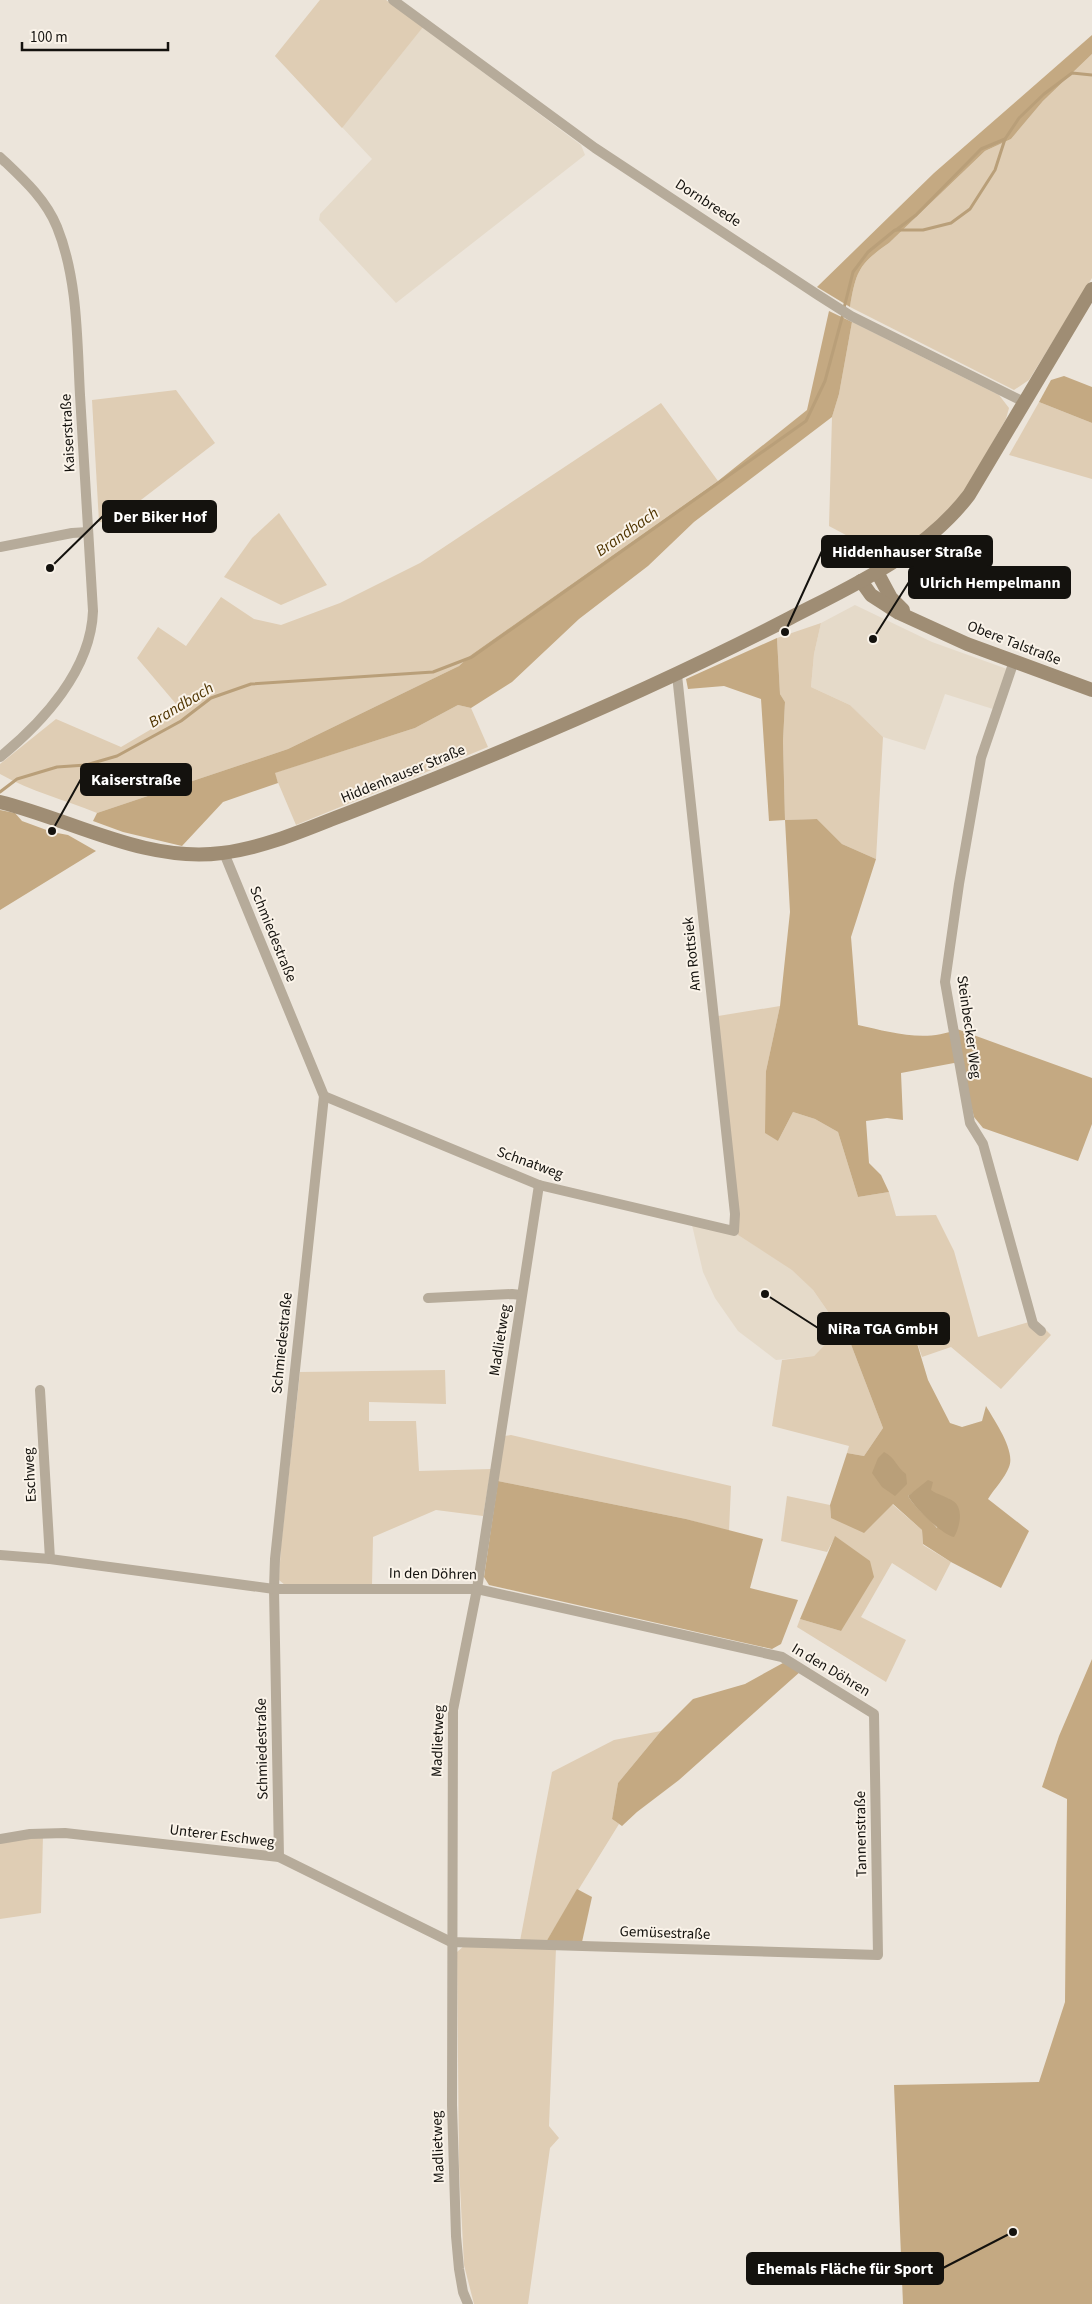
<svg xmlns="http://www.w3.org/2000/svg" width="1092" height="2304" font-family="'Source Sans 3',sans-serif">
<rect width="100%" height="100%" fill="#ece5db"/>
<g fill="#e5dac9">
<polygon points="320,0 386,0 581,145 585,155 396,303 319,220 320,214 372,159 275,56"/>
<polygon points="855,605 932,642 1007,669 993,709 945,694 925,750 883,737 850,705 811,687 814,654 821,623"/>
<polygon points="692,1225 738,1235 792,1269 813,1290 840,1329 814,1356 776,1360 738,1331 715,1298 703,1272"/>
</g>
<g fill="#dfcdb4">
<polygon points="320,0 386,0 423,27 342,128 275,56"/>
<path d="M 1092,54 L 1092,278 L 1029,380 L 1014,390 L 850,307 C 856,271 859,264 889,243 L 985,151 L 1011,139 L 1043,101 Z"/>
<path d="M 852,322 L 999,395 L 1009,408 L 1006,419 C 989,447 969,491 946,513 C 929,531 909,544 889,558 L 829,526 L 832,417 L 839,394 Z"/>
<polygon points="176,390 215,443 111,523 99,522 92,400"/>
<polygon points="1039,402 1092,423 1092,479 1009,455"/>
<path d="M 661,403 L 718,481 L 471,655 L 459,666 L 288,749 L 97,813 C 65,800 30,791 0,774 L 0,764 L 56,719 L 121,747 L 182,711 L 137,658 L 158,627 L 186,646 L 221,597 L 254,619 L 281,625 L 340,603 L 420,563 Z"/>
<polygon points="279,513 327,585 281,605 224,577 252,538"/>
<polygon points="821,623 814,654 811,687 850,705 883,737 876,859 842,844 817,819 785,820 783,741 785,702 780,694 777,638"/>
<polygon points="458,705 471,708 488,747 296,825 274,773 415,728"/>
<polygon points="780,1006 766,1071 778,1141 793,1112 815,1119 838,1132 858,1197 889,1192 896,1216 936,1215 954,1251 978,1337 1036,1320 1051,1335 1001,1389 951,1347 922,1357 913,1330 841,1330 847,1334 883,1428 864,1456 847,1453 849,1446 772,1426 782,1360 814,1356 840,1329 813,1290 792,1270 738,1235 718,1016"/>
<polygon points="445,1370 446,1404 369,1402 369,1421 416,1421 419,1471 491,1469 483,1516 436,1510 373,1537 372,1585 285,1585 279,1580 281,1545 300,1372"/>
<polygon points="511,1435 731,1486 729,1531 686,1519 498,1481 504,1436"/>
<polygon points="787,1496 830,1505 831,1518 892,1504 922,1530 923,1545 951,1562 936,1591 892,1563 861,1617 906,1640 886,1682 797,1627 800,1619 841,1631 835,1537 827,1552 781,1541"/>
<polygon points="661,1731 618,1783 612,1819 619,1824 546,1942 520,1941 552,1772 614,1740"/>
<polygon points="43,1835 41,1913 0,1919 0,1841"/>
<polygon points="465,1945 556,1948 549,2126 559,2138 550,2148 528,2304 474,2304 464,2265 459,2166 457,1952"/>
</g>
<g fill="#c4a982" fill-rule="evenodd">
<path d="M 1092,35 L 1092,54 L 1043,101 L 1011,139 L 985,151 L 889,243 C 859,264 856,271 850,307 L 817,287 L 934,173 Z"/>
<polygon points="829,311 852,322 839,394 832,417 694,522 648,566 579,619 512,682 471,708 458,705 415,728 275,773 278,783 223,802 182,846 123,832 93,821 97,813 288,749 459,666 471,655 718,481 807,410"/>
<polygon points="1064,376 1092,387 1092,423 1039,402 1051,380"/>
<path d="M 777,638 L 780,694 L 785,702 L 783,741 L 785,820 L 817,819 L 842,844 L 876,859 L 851,937 L 858,1025 C 890,1032 926,1043 957,1029 L 1092,1078 L 1092,1124 L 1078,1161 L 983,1128 L 974,1117 L 961,1066 L 954,1063 L 901,1073 L 903,1120 L 887,1118 L 866,1121 L 869,1163 L 881,1175 L 889,1192 L 858,1197 L 838,1132 L 815,1119 L 793,1112 L 778,1141 L 765,1133 L 766,1071 L 780,1006 L 790,912 L 785,820 L 769,821 L 761,699 L 724,686 L 688,689 L 686,679 Z"/>
<polygon points="0,810 15,813 22,821 52,832 68,835 96,851 0,910"/>
<path d="M 881,1327 L 913,1330 L 928,1380 L 950,1423 L 962,1427 L 982,1421 L 986,1406 C 994,1420 1016,1451 1009,1467 C 1005,1478 994,1489 988,1499 L 1029,1531 L 1001,1588 L 951,1562 L 923,1544 L 922,1530 L 893,1504 L 864,1533 L 831,1518 L 830,1505 L 847,1453 L 864,1456 L 883,1428 L 847,1334 L 840,1329 ZM 917,1490 C 933,1490 935,1495 949,1499 L 937,1528 C 928,1517 915,1508 908,1496 Z"/>
<polygon points="498,1481 686,1519 763,1539 750,1588 798,1600 781,1644 772,1649 489,1585 484,1577"/>
<polygon points="835,1536 870,1561 874,1577 841,1631 800,1619"/>
<polygon points="1092,1659 1092,2304 903,2304 894,2085 1039,2082 1065,2002 1067,1799 1042,1787 1059,1736"/>
<polygon points="783,1663 801,1671 679,1780 637,1812 622,1826 612,1819 618,1783 661,1731 693,1699 745,1684"/>
<polygon points="577,1889 592,1897 582,1942 546,1942"/>
</g>
<g fill="#b99f79">
<path d="M 884,1452 C 895,1457 897,1468 906,1474 L 907,1484 L 895,1496 L 882,1487 L 872,1473 L 878,1458 Z"/>
<path d="M 928,1480 L 933,1482 L 931,1490 C 938,1495 946,1496 953,1501 C 964,1508 960,1527 954,1537 C 942,1535 914,1507 908,1496 Z"/>
</g>
<g fill="none" stroke-linecap="round" stroke-linejoin="round">
<g stroke="#b99f79" stroke-width="3">
<polyline points="896,230 916,215 981,149 1005,139"/>
<polyline points="844,308 853,272 868,252 895,230 923,230 951,223 970,209 995,170 1005,139 1019,118 1044,94 1072,73 1092,75"/>
<polyline points="0,792 17,779 57,767 86,765 117,756 181,721 211,698 251,684 433,672 472,657 806,421 825,381 843,314"/>
</g>
<g stroke="#b6ab9a" stroke-width="10">
<polyline points="393,0 595,148 818,295 851,316 1024,402"/>
<path d="M 0,157 C 22,178 45,198 57,227 C 78,279 77,340 80,395 C 85,467 89,539 93,611 C 91,670 43,722 0,757"/>
<polyline points="0,547 72,533 88,532"/>
<polyline points="1014,661 981,758 959,884 945,982 970,1123 983,1144 1033,1324 1041,1331"/>
<polyline points="224,853 324,1096 275,1559 274,1589 279,1857"/>
<polyline points="324,1096 539,1185 734,1231 735,1214 677,675"/>
<polyline points="428,1298 512,1294 521,1295"/>
<polyline points="40,1390 50,1559"/>
<polyline points="0,1555 50,1559 274,1589 477,1589 782,1657 874,1714 878,1955 451,1942 279,1857 65,1833 30,1834 0,1839"/>
<polyline points="468,2304 463,2292 459,2269 456,2236 452,2105 453,1710 477,1589 539,1185"/>
</g>
<g stroke="#9f8d74" stroke-width="14">
<polyline points="877,572 891,598 903,610"/>
<polyline points="861,581 871,595 899,613 967,644 1092,690"/>
<path d="M 0,802 C 73,820 145,863 222,853 C 260,848 295,834 330,820 C 365,807 399,793 434,779 C 555,730 674,678 790,618 C 854,585 924,554 969,495 L 1092,289"/>
</g>
</g>
<g text-anchor="middle" dominant-baseline="central" stroke-width="4" stroke-linejoin="round" paint-order="stroke">
<g font-size="15" fill="#14120e" stroke="#faf3e9">
<text transform="translate(708 203) rotate(33)">Dornbreede</text>
<text transform="translate(68 433) rotate(-93)">Kaiserstraße</text>
<text transform="translate(1014 643) rotate(21)">Obere Talstraße</text>
<text transform="translate(403 774) rotate(-22)">Hiddenhauser Straße</text>
<text transform="translate(273 934) rotate(68)">Schmiedestraße</text>
<text transform="translate(692 954) rotate(-96)">Am Rottsiek</text>
<text transform="translate(969 1027) rotate(82)">Steinbecker Weg</text>
<text transform="translate(530 1163) rotate(20)">Schnatweg</text>
<text transform="translate(500 1340) rotate(-81)">Madlietweg</text>
<text transform="translate(282 1343) rotate(-84)">Schmiedestraße</text>
<text transform="translate(30 1475) rotate(-93)">Eschweg</text>
<text transform="translate(433 1574) rotate(1)">In den Döhren</text>
<text transform="translate(831 1670) rotate(31)">In den Döhren</text>
<text transform="translate(438 1741) rotate(-88)">Madlietweg</text>
<text transform="translate(262 1749) rotate(-91)">Schmiedestraße</text>
<text transform="translate(861 1834) rotate(-91)">Tannenstraße</text>
<text transform="translate(222 1836) rotate(7)">Unterer Eschweg</text>
<text transform="translate(665 1933) rotate(2)">Gemüsestraße</text>
<text transform="translate(438 2147) rotate(-92)">Madlietweg</text>
</g>
<g font-size="16" font-style="italic" fill="#4f3400" stroke="#faf3e9">
<text transform="translate(627 532) rotate(-35)">Brandbach</text>
<text transform="translate(181 705) rotate(-31)">Brandbach</text>
</g>
</g>
<path fill="none" stroke="#14120e" stroke-width="2" d="M50 568L103 516M785 632L822 551M873 639L909 582M52 831L81 779M765 1294L818 1328M1013 2232L943 2268"/>
<g fill="#14120e" stroke="#faf3e9" stroke-width="2">
<circle cx="50" cy="568" r="5"/>
<circle cx="785" cy="632" r="5"/>
<circle cx="873" cy="639" r="5"/>
<circle cx="52" cy="831" r="5"/>
<circle cx="765" cy="1294" r="5"/>
<circle cx="1013" cy="2232" r="5"/>
</g>
<g fill="#14120e" stroke="#14120e" stroke-width="2">
<rect x="103" y="501" width="113" height="31" rx="5"/>
<rect x="822" y="536" width="170" height="31" rx="5"/>
<rect x="909" y="567" width="161" height="31" rx="5"/>
<rect x="81" y="764" width="110" height="31" rx="5"/>
<rect x="818" y="1313" width="131" height="31" rx="5"/>
<rect x="747" y="2253" width="196" height="31" rx="5"/>
</g>
<g font-size="16" text-anchor="middle" font-weight="bold" fill="#fff">
<text x="160" y="522">Der Biker Hof</text>
<text x="907" y="557">Hiddenhauser Straße</text>
<text x="990" y="588">Ulrich Hempelmann</text>
<text x="136" y="785">Kaiserstraße</text>
<text x="883" y="1334">NiRa TGA GmbH</text>
<text x="845" y="2274">Ehemals Fläche für Sport</text>
</g>
<path d="M22 42v8h146v-8" fill="none" stroke="#14120e" stroke-width="2.5"/>
<text x="30" y="42" font-size="15" fill="#14120e" stroke="#faf3e9" stroke-width="4" paint-order="stroke">100 m</text>
</svg>
